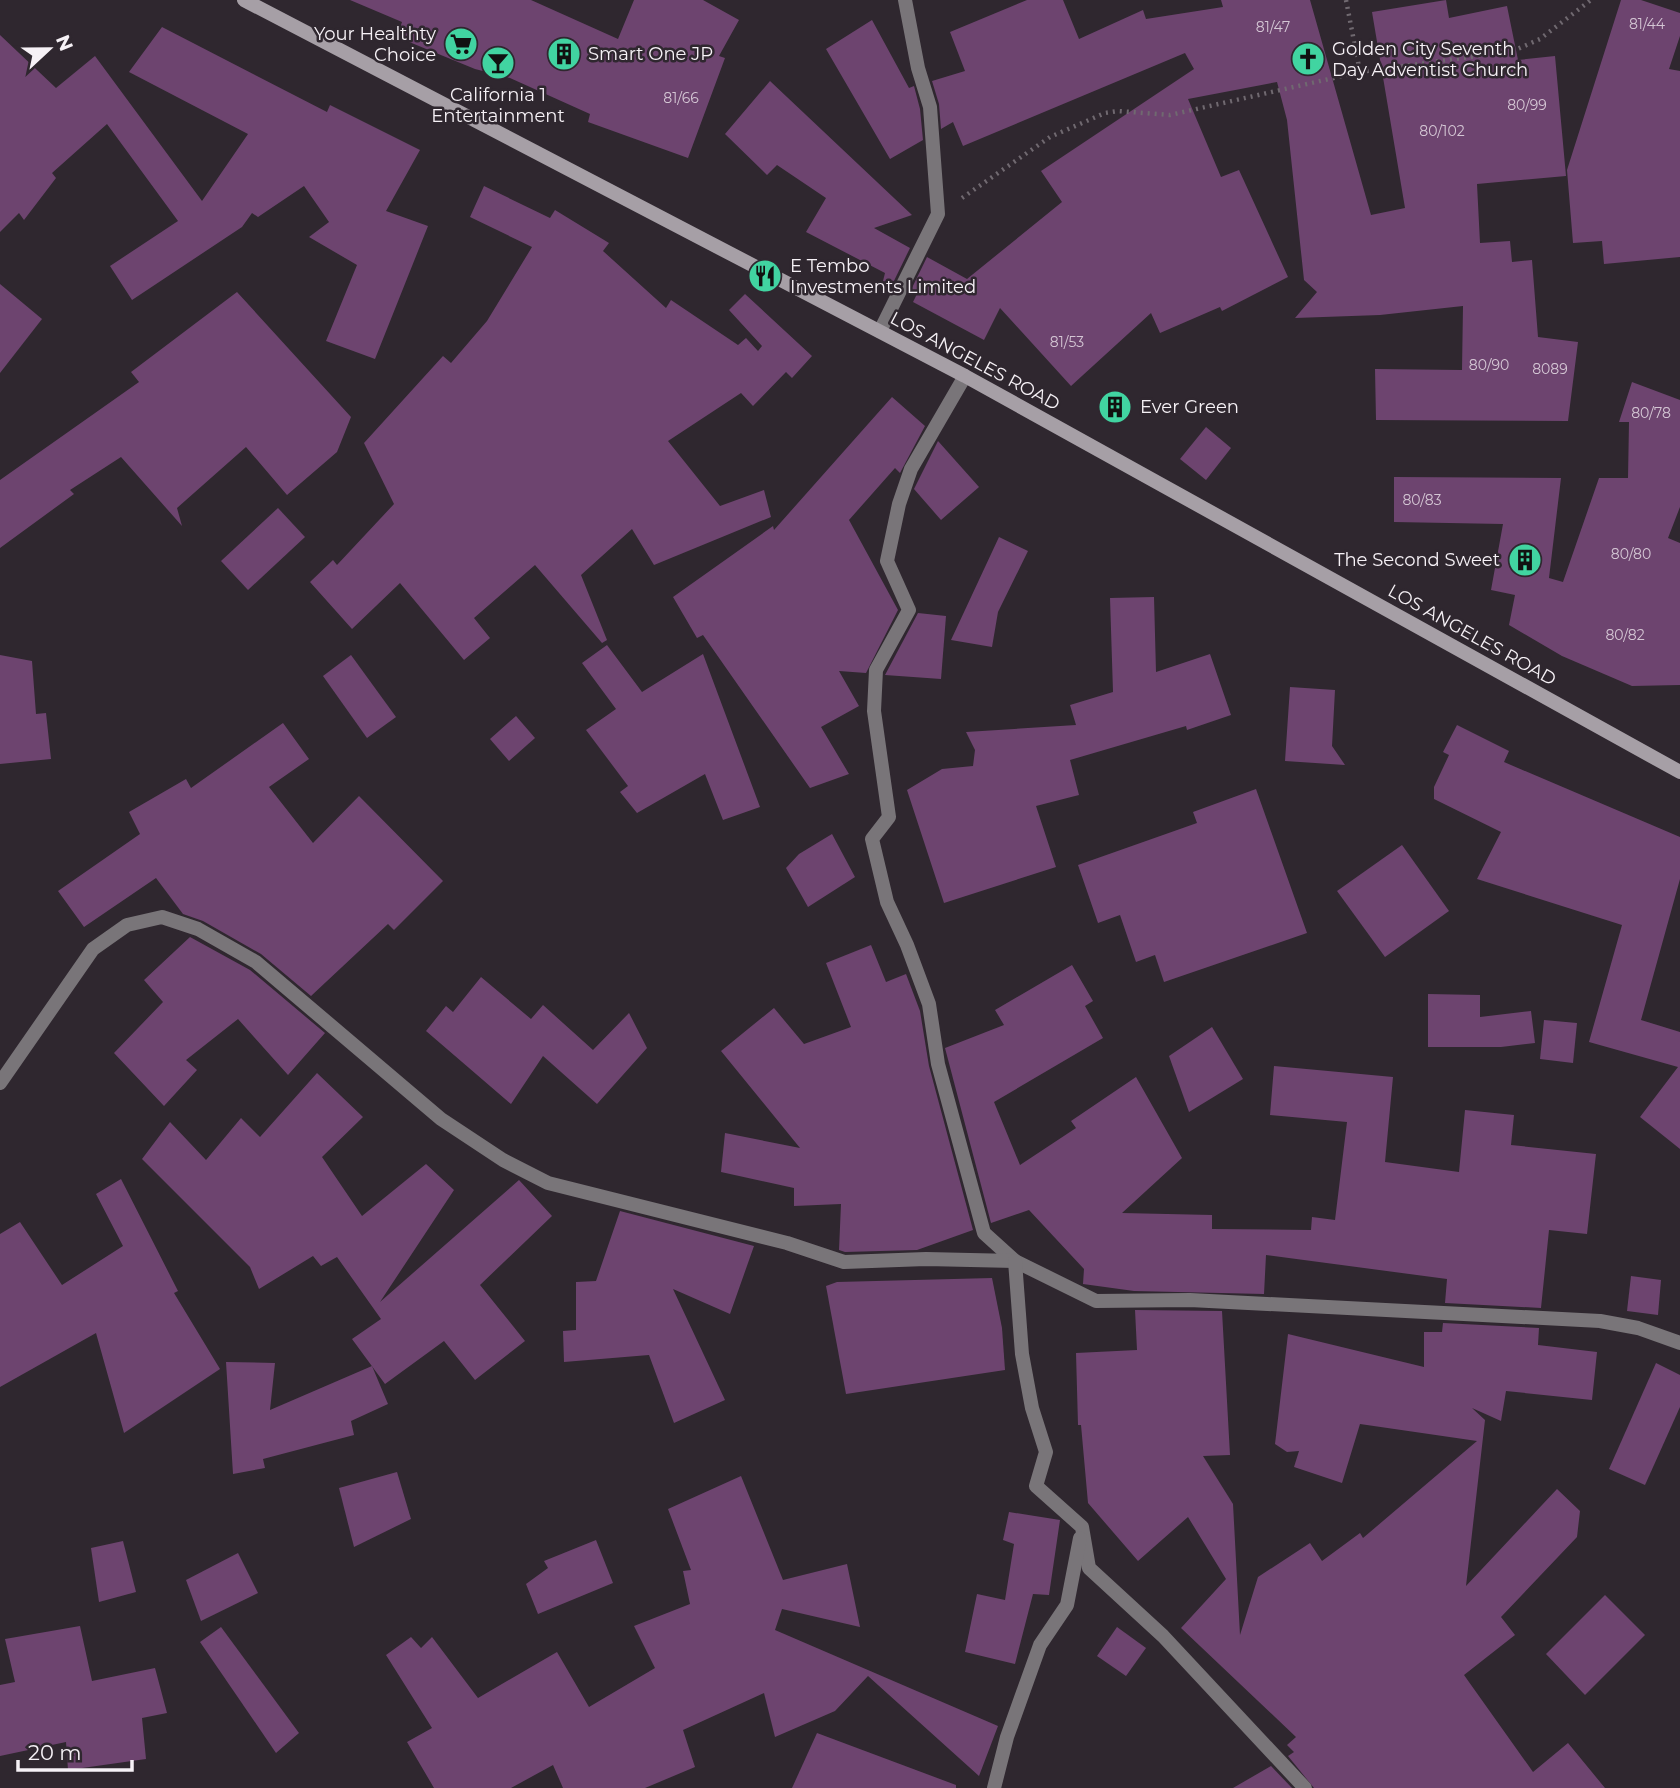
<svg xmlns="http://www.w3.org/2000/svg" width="1680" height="1788" font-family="Montserrat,sans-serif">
<rect width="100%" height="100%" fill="#2f272f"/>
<g fill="#6d446f">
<polygon points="350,0 531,0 618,39 634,0 703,0 739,20 719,56 725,58 688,158 588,122 590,114 510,78 475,69 397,37 402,22"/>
<polygon points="1027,0 1063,0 1079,39 1143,10 1146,19 1223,7 1221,0 1310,0 1371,215 1405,208 1372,12 1446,0 1449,18 1507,6 1518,60 1555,56 1566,176 1477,184 1480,243 1510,241 1512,262 1532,260 1538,337 1578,342 1568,421 1376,420 1375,369 1462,370 1463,306 1380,315 1295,318 1317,292 1304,280 1287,120 1277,82 1188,99 1221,177 1239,170 1288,277 1222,311 1220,307 1160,333 1151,313 1071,386 1000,308 984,340 913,302 917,294 910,292 927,257 967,279 1062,202 1041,171 1194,69 1185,53 963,146 953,122 941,129 939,104 932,81 965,71 950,32"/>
<polygon points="1621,0 1641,0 1680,13 1680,36 1669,69 1680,71 1680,257 1604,264 1602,241 1573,243 1567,170"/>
<polygon points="872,20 909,88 914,86 920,109 923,140 890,159 826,49"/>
<polygon points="162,27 327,112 330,105 420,150 386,211 428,226 375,359 326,341 357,265 309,237 329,222 304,186 258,217 252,213 242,227 132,300 110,266 178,221 107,124 52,173 56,178 24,220 19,213 0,232 0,35 56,88 95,56 202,201 248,134 129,72"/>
<polygon points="770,81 912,215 874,228 910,248 892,285 883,281 885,273 806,232 826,198 777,165 767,175 725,134"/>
<polygon points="484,186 550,218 555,210 609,243 603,251 666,308 671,300 738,345 746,338 758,351 762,346 729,310 745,294 812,356 792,378 786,372 753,406 741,393 668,441 720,506 764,490 771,517 654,565 632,529 581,575 607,640 602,643 535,565 474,618 490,638 464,660 400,583 352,629 310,582 333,560 337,565 394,504 364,443 443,356 451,363 487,321 532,247 470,217"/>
<polygon points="0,284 42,319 0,373"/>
<polygon points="237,292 351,417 337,452 287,495 246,447 177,508 182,526 121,457 70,490 74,494 0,548 0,480 139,382 131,372"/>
<polygon points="1632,382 1680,400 1680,507 1668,538 1680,543 1680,685 1632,686 1562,656 1509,625 1515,595 1491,590 1503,524 1394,522 1394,477 1561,478 1549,578 1563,582 1599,478 1628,478 1629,422 1619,422"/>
<polygon points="892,397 925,426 900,473 895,468 849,520 898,610 866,673 839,671 859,706 821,727 849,774 810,788 703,635 697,638 673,597 773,526 774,530"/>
<polygon points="1206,427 1231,448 1206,480 1180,459"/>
<polygon points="938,441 979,487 941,520 914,489"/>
<polygon points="278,508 305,537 248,590 221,561"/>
<polygon points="999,537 1028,551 998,612 992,647 951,640"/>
<polygon points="1154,597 1156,672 1210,654 1231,715 1187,730 1186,726 1070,760 1079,795 1036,806 1056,867 944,903 907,790 942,769 973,766 975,750 966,732 1076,725 1070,705 1113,692 1110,598"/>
<polygon points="918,613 946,616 941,679 885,675"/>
<polygon points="607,645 642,692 703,654 760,807 723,820 705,774 637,813 620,792 628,786 586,730 616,709 582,663"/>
<polygon points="0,655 32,661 36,714 46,713 51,759 0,764"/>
<polygon points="351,655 396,717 367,738 323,676"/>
<polygon points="1290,687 1335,690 1332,746 1345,765 1285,761"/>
<polygon points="516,716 535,738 509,761 490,739"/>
<polygon points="283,723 309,759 269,787 313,843 359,796 443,881 394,930 388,924 311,996 261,954 203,921 183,914 156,878 84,927 58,891 140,834 129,812 186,779 191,788"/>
<polygon points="1457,725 1509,751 1504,762 1680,837 1680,879 1641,1020 1680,1032 1680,1149 1640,1117 1678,1067 1589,1042 1622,925 1477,879 1501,832 1434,799 1434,787 1449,755 1443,752"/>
<polygon points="1256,789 1307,933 1164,982 1155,955 1136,962 1120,915 1098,923 1078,865 1197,823 1193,812"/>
<polygon points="832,834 855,877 808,907 786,868 799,854"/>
<polygon points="1402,845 1449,911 1385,957 1337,891"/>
<polygon points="190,937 250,970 325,1033 288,1075 238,1019 186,1060 197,1070 164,1106 114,1053 163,1002 144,980"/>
<polygon points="871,945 886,982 906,974 920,1011 929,1066 973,1230 917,1250 845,1252 839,1250 841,1204 794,1206 794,1188 721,1172 725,1133 800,1148 721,1051 774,1008 804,1044 851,1027 826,963"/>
<polygon points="1072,965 1093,1001 1085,1006 1103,1038 994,1102 1020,1165 1076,1128 1071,1121 1136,1077 1182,1158 1122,1213 1212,1215 1212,1229 1311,1230 1312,1217 1335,1220 1347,1122 1270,1115 1274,1066 1393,1077 1385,1162 1459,1172 1465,1110 1514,1115 1511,1145 1596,1154 1587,1234 1549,1230 1541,1308 1445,1303 1447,1279 1266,1255 1264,1294 1134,1291 1083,1284 1084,1269 1029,1210 991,1223 945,1048 1004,1025 995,1010"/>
<polygon points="481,977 531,1019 543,1005 593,1050 629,1013 647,1048 597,1104 543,1056 511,1104 426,1031 446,1006 453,1012"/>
<polygon points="1428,994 1480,995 1480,1017 1531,1011 1535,1043 1501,1047 1428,1047"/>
<polygon points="1544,1020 1577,1023 1573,1063 1540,1059"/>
<polygon points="1212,1027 1243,1079 1189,1112 1169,1056"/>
<polygon points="317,1073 363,1117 322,1157 362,1216 426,1164 454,1190 380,1302 519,1180 552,1216 480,1285 525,1341 475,1380 444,1341 385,1384 352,1339 381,1319 337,1257 321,1266 313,1256 259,1289 250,1267 142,1159 170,1122 206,1160 241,1118 260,1137"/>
<polygon points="121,1179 178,1291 174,1293 220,1369 124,1433 96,1333 0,1387 0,1234 20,1222 62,1285 123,1246 96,1194"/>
<polygon points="620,1211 754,1246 730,1314 673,1289 725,1400 674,1423 649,1355 564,1362 563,1331 576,1330 576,1282 596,1281"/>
<polygon points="1631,1276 1661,1280 1658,1315 1627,1311"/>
<polygon points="992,1278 1002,1328 1005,1370 846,1394 826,1286 837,1282"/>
<polygon points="1135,1310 1222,1311 1230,1455 1203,1456 1233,1504 1240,1635 1258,1577 1310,1543 1322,1561 1360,1533 1363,1538 1477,1441 1360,1424 1342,1483 1294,1467 1299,1451 1287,1452 1275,1444 1288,1334 1424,1367 1424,1332 1442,1332 1443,1323 1539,1328 1538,1345 1597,1352 1592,1400 1506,1391 1501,1421 1472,1408 1485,1420 1466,1586 1557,1489 1580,1511 1577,1537 1501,1617 1515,1635 1464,1675 1533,1772 1568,1743 1605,1788 1314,1788 1288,1756 1294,1752 1287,1745 1296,1737 1181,1628 1226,1579 1188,1517 1138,1561 1088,1503 1081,1425 1078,1425 1076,1353 1137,1350"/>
<polygon points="226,1362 275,1363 270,1410 372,1366 388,1404 351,1421 354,1435 263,1459 265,1468 233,1474"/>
<polygon points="1656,1363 1680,1375 1680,1407 1645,1485 1609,1469"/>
<polygon points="397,1472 411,1519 354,1547 339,1488"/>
<polygon points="741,1476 783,1580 847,1564 860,1627 782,1609 775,1630 998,1726 979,1776 868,1676 835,1711 775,1737 764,1693 683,1730 695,1767 645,1788 563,1788 553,1765 511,1788 434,1788 407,1742 432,1728 386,1655 411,1637 421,1648 432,1637 478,1698 557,1652 589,1707 655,1668 634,1626 690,1604 683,1571 691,1570 668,1509"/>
<polygon points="1009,1512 1060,1520 1049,1595 1033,1594 1015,1664 965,1652 977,1594 1005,1600 1014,1544 1003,1540"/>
<polygon points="596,1540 613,1583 538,1614 526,1584 548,1568 544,1561"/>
<polygon points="123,1541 136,1592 99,1602 91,1548"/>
<polygon points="238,1553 258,1593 201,1621 186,1580"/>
<polygon points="1605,1595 1645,1635 1585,1695 1546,1654"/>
<polygon points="80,1626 92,1681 155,1668 167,1713 142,1718 146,1759 68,1770 66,1742 0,1756 0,1685 15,1682 5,1639"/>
<polygon points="221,1627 299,1733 276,1753 200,1642"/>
<polygon points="1117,1627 1146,1648 1126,1676 1097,1656"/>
<polygon points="817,1733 956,1785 956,1788 792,1788"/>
<polygon points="1271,1766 1292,1788 1233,1788"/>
</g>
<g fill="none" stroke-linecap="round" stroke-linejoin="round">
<g stroke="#706970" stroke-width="4.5" stroke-dasharray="2 5" stroke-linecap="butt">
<polyline points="1346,0 1360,72"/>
<polyline points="962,198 1050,137 1105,113 1118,111 1170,115 1360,72 1513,51 1540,39 1591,0"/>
</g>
<g stroke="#797579" stroke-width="14">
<polyline points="880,331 938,214 930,107 918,68 905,0"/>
<polyline points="965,376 911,469 899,504 887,561 909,610 876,670 874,711 889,817 872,839 887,902 907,945 929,1004 938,1064 984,1233 1015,1261 1096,1301 1190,1300 1600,1321 1638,1328 1680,1343"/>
<polyline points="0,1083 93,949 127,925 162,917 198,929 256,962 441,1119 503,1160 548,1183 787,1243 844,1262 926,1259 1015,1261"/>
<polyline points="1015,1261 1022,1354 1032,1408 1046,1452 1036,1486 1082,1527 1089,1568 1163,1636 1305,1788"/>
<polyline points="994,1788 1007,1737 1040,1645 1067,1605 1080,1538"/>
</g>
<polyline stroke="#a69fa6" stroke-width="14" points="244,0 965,376 1680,772"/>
</g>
<defs>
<symbol id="supermarket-disc" viewBox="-11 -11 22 22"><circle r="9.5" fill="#41d4a1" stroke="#2f272f"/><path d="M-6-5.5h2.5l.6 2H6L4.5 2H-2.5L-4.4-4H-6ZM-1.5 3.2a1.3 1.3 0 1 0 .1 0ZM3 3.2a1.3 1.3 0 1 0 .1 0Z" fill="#111"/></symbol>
<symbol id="building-disc" viewBox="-11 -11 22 22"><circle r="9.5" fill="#41d4a1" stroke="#2f272f"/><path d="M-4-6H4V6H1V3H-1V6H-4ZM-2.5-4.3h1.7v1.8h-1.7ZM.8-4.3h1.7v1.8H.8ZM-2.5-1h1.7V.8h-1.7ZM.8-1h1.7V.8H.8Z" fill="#111"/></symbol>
<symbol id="church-disc" viewBox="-11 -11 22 22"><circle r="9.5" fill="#41d4a1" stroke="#2f272f"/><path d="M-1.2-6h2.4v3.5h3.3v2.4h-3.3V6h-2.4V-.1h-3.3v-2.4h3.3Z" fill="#111"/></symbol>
<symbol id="bar-disc" viewBox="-11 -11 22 22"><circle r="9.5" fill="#41d4a1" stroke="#2f272f"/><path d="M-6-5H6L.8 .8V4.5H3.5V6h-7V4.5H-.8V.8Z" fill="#111"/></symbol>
<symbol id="restaurant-disc" viewBox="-11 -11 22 22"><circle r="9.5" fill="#41d4a1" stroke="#2f272f"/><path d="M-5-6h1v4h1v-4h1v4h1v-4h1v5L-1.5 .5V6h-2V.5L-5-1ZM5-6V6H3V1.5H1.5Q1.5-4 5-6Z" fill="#111"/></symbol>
</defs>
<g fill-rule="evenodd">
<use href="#supermarket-disc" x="442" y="25" width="38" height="38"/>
<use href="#building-disc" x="545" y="35" width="38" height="38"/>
<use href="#church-disc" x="1289" y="40" width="38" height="38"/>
<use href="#bar-disc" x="479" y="44" width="38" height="38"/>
<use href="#restaurant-disc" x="746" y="257" width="38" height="38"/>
<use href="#building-disc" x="1096" y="388" width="38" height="38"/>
<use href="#building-disc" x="1506" y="541" width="38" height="38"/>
</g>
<g text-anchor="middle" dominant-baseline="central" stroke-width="5" stroke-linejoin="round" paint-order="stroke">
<g font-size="14" fill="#d4c6d4">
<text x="1647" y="24">81/44</text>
<text x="1273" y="27">81/47</text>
<text x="681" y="98">81/66</text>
<text x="1527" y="105">80/99</text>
<text x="1442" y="131">80/102</text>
<text x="1067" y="342">81/53</text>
<text x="1489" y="365">80/90</text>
<text x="1550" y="369">8089</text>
<text x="1651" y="413">80/78</text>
<text x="1422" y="500">80/83</text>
<text x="1631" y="554">80/80</text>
<text x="1625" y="635">80/82</text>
</g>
<g font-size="18" fill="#f6f1f6" stroke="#2f272f" text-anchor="start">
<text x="436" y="34" text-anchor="end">Your Healthty<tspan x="436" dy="21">Choice</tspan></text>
<text x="1332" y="49">Golden City Seventh<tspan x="1332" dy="21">Day Adventist Church</tspan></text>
<text x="588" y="54">Smart One JP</text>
<text x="498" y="95" text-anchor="middle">California 1<tspan x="498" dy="21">Entertainment</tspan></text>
<text x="790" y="266">E Tembo<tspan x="790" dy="21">Investments Limited</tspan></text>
<text x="1140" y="407">Ever Green</text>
<text x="1500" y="560" text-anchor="end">The Second Sweet</text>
</g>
<g font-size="18" fill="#f6f1f6" stroke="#2f272f">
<text transform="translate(975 361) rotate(28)">LOS ANGELES ROAD</text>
<text transform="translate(1472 635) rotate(29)">LOS ANGELES ROAD</text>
</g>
</g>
<g transform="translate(49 49) rotate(68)" stroke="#2f272f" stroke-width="5" paint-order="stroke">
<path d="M0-5L12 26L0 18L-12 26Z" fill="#f6f1f6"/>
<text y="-10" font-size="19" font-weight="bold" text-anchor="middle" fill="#f6f1f6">N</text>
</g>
<path d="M18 1760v10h114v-10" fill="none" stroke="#f6f1f6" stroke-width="3.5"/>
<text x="28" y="1760" font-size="21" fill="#f6f1f6" stroke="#2f272f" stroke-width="5" paint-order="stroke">20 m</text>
</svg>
